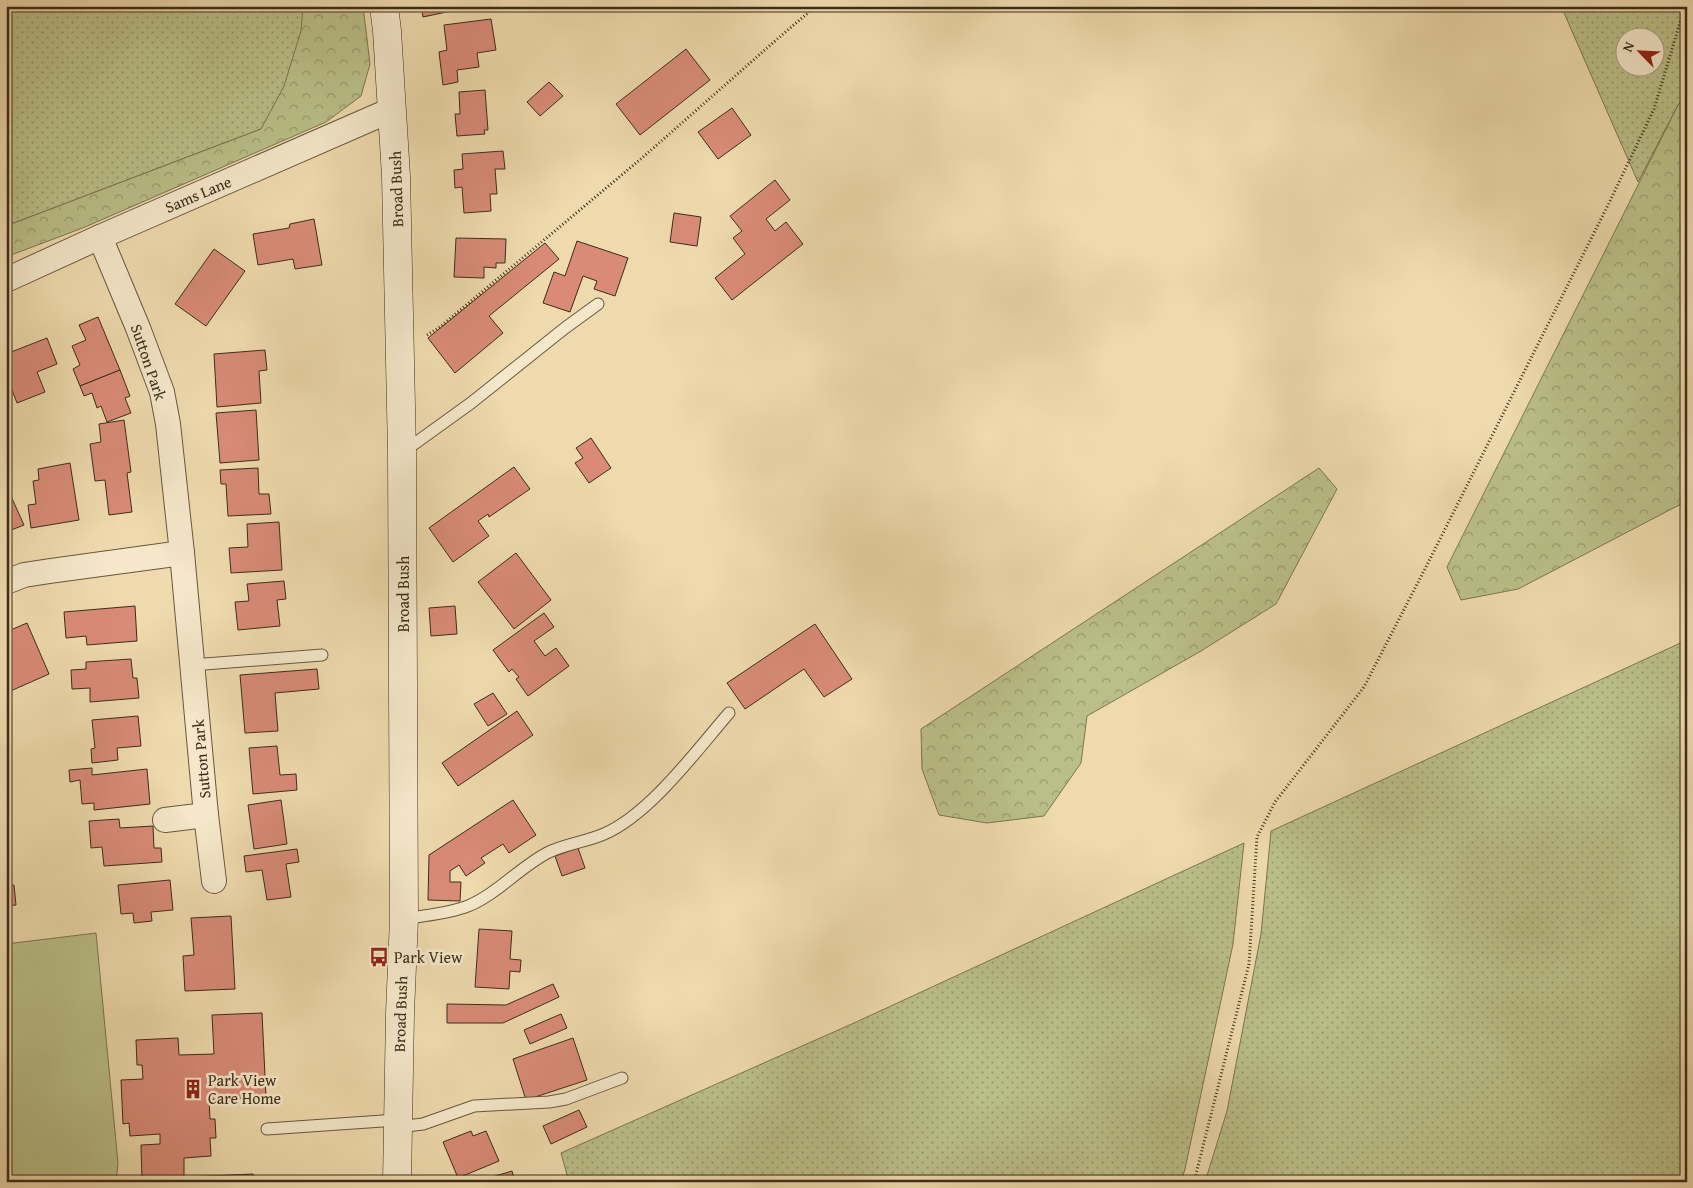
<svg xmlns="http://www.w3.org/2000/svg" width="1693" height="1188" font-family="'Gentium Book Plus',serif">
<defs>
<pattern id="grass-dots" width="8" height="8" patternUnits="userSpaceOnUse" patternTransform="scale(1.25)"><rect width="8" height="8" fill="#babf89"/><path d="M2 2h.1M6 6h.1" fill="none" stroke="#989c6f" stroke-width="1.8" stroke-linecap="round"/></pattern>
<pattern id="forest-crowns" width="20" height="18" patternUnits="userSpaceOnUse" patternTransform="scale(1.25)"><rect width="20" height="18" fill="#babf89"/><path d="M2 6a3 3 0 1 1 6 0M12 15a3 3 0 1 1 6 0" fill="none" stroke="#989c6f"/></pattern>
</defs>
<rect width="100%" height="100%" fill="#eedaad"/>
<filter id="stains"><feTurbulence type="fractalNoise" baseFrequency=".004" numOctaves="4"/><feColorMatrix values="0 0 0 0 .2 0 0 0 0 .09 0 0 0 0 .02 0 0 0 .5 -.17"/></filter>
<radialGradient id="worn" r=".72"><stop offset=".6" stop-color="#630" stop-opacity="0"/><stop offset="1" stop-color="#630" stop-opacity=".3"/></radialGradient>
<g fill="url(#grass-dots)" stroke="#7b7652" fill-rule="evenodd">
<polygon points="6,6 344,6 261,129 6,226"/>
<path d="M 1561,6 L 1687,6 L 1687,95 L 1678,105 L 1638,182 ZM 1626,38 L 1656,38 L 1656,68 L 1626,68 Z"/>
<polygon points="1687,640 1687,1182 1205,1182 1227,1111 1261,934 1271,831"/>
<polygon points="1244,843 1233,944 1185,1169 1181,1182 569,1182 561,1153 854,1023"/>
</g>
<g fill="url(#forest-crowns)" stroke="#7b7652">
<polygon points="303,6 363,6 370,64 361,96 326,122 85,227 6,257 6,226 261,129 284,86 301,31"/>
<polygon points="1687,95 1687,501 1518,589 1461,600 1447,567 1678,105"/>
<polygon points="1319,468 1337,489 1276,604 1201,651 1087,716 1081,763 1044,816 987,823 939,815 922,769 921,729"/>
</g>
<polygon fill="#babf89" stroke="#7b7652" points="96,933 118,1163 116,1182 6,1182 6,944"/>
<g fill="#d98b77" stroke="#3c2d1a">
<polygon points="421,6 456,6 456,10 423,17"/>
<polygon points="491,19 496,50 477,53 479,67 457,70 458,82 443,85 439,52 447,50 444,25"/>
<polygon points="686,49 710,80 640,135 616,104"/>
<polygon points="549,82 563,96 540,116 527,102"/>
<polygon points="485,90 488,130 484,130 485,134 457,136 455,114 460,114 459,92"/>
<polygon points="732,108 751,135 718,159 698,132"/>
<polygon points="503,151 505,169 495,169 497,194 490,194 491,211 464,213 462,187 455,188 454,170 463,169 462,154"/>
<polygon points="775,180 790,200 766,219 775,231 786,222 803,244 732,300 715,278 745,254 733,238 742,231 730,216"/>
<polygon points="674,213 701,217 697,246 670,242"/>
<polygon points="314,219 322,265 295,269 293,259 258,265 253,234 289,228 290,224"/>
<polygon points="456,238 506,239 505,263 496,263 496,268 484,267 484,278 454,277"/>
<polygon points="577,241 628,258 615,296 594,289 597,281 583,276 570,312 543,303 554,272 565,276"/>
<polygon points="545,243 559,259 489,316 503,333 455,373 428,338"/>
<polygon points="214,249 245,271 206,326 175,304"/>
<polygon points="98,317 120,370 80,386 73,369 80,365 72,346 86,340 79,325"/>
<polygon points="47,338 57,364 37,372 45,392 17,403 6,374 6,354"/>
<polygon points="265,350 267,370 259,371 261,403 217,407 214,354"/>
<polygon points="120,370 130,396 125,398 131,413 107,422 101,406 97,408 92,393 84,396 80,386"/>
<polygon points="256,410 259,460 220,463 216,413"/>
<polygon points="124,420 131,472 127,473 132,512 109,515 105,480 95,481 90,444 101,442 99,424"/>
<polygon points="591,438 611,468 589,483 575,463 583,458 576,448"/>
<polygon points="70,463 79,520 31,528 28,505 36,504 33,481 39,480 38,469"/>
<polygon points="514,467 530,489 489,517 488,514 478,521 489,536 453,562 429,528"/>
<polygon points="258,468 259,494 269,494 271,514 228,516 226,484 221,484 220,470"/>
<polygon points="10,494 24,525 6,532 6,495"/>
<polygon points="279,522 282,570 231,573 229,548 248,547 247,524"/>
<polygon points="516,553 551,600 514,629 478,582"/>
<polygon points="284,581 286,599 277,600 280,626 238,630 235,602 249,601 247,584"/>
<polygon points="135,606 137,641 87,645 86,636 66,638 64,612"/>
<polygon points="455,606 457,634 431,636 429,608"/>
<polygon points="544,613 554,627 534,641 545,656 556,648 569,666 528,696 516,679 519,677 512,669 509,672 493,650"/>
<polygon points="27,623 49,674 6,693 6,632"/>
<polygon points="815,624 852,679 824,697 804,669 745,709 727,683"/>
<polygon points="131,659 133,678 137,678 139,698 90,702 90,688 72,689 71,670 86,669 86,662"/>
<polygon points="317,669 319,689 275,693 278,731 245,733 240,675"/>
<polygon points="493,693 507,714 488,726 474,704"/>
<polygon points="517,711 533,735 458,786 442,763"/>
<polygon points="138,716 141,746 117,748 118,760 92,763 91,749 95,748 92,720"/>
<polygon points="277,746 280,775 296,774 297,790 253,794 249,748"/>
<polygon points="92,768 92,775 147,769 150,804 94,810 94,803 82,804 80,780 70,782 69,770"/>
<polygon points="281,800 287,844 254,849 248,805"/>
<polygon points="513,800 536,835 509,853 503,844 481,858 485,863 466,876 459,865 450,871 450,882 461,882 460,901 428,900 429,855"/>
<polygon points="119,819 120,828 153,826 154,848 161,848 162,862 104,866 102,847 91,848 89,821"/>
<polygon points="578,848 585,868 562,876 555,856"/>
<polygon points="297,849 299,862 286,864 291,897 267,900 262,870 246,872 244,856"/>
<polygon points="170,880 173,910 151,912 152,921 134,923 133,913 121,914 118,885"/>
<polygon points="14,885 16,905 6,906 6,886"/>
<polygon points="231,916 235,989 185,991 183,956 194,955 191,918"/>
<polygon points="479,929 512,931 510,959 521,960 520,972 510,971 509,989 475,987"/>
<polygon points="553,984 559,997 503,1023 447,1023 447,1004 506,1005"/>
<polygon points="262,1013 266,1097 209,1100 210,1119 215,1119 216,1138 210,1138 211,1156 184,1158 184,1177 253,1174 254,1182 142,1182 141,1145 160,1144 160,1134 130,1136 129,1123 123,1124 121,1080 143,1079 142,1065 137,1065 136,1040 178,1038 179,1055 214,1054 212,1015"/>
<polygon points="561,1014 567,1028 530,1044 524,1030"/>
<polygon points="573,1038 587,1080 526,1100 513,1059"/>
<polygon points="579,1110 587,1127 551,1144 543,1126"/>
<polygon points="471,1131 473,1136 486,1131 499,1161 458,1178 443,1142"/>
<polygon points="512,1171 515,1182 479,1181"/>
</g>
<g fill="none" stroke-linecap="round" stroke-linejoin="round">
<defs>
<g id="service">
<polyline points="403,452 471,403 565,328 598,304"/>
<polyline points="192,665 322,655"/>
<path d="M 404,919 C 425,915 448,914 468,906 C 497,894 519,868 547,853 C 564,844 586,842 604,834 C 650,814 696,751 729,713"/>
<polyline points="397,1127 423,1124 474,1106 549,1102 566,1099 622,1078"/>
<polyline points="267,1129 397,1120"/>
</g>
<g id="minor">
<polyline points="100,237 138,328 162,392 168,424 182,553 206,815 214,881"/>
<polyline points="6,280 100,237 391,110"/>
<polyline points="6,582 24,575 50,571 182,553"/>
<polyline points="165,820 206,815"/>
</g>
<polyline id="secondary" points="384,6 387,31 396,176 402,453 404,919 400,1013 397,1182"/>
</defs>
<use href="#service" stroke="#68583f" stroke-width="13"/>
<use href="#minor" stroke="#68583f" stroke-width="26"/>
<use href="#secondary" stroke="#3c2d1a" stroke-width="29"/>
<g stroke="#3c2d1a" stroke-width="3" stroke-dasharray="1 2.5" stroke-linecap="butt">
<polyline points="427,335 440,327 642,158 775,41 816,6"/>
<polyline points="1194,1182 1249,964 1257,837 1275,802 1364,687 1428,563 1609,203 1654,109 1685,6"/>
</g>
<use href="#service" stroke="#f4e7ca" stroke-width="11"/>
<use href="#minor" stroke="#f4e7ca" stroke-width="24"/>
<use href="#secondary" stroke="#f4e7ca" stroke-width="28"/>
</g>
<defs>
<symbol id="bus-bare" viewBox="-9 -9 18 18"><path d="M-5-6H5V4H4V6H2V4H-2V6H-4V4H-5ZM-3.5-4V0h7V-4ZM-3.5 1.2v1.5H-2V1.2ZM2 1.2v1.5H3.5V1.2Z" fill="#8f2418" stroke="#f4e7ca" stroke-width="2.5" paint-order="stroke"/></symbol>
<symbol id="building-bare" viewBox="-9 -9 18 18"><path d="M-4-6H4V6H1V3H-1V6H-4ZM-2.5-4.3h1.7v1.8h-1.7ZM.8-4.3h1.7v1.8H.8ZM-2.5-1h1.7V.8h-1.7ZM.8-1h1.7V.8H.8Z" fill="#8f2418" stroke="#f4e7ca" stroke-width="2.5" paint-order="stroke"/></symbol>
</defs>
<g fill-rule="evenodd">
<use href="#bus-bare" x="365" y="943" width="28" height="28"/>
<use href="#building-bare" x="179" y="1075" width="28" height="28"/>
</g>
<g text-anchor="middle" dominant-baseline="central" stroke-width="5" stroke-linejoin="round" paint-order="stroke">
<g font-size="16" fill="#3c2d1a" stroke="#f4e7ca">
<text transform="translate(396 189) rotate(-92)">Broad Bush</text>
<text transform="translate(198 194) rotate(-23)">Sams Lane</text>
<text transform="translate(149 362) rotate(71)">Sutton Park</text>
<text transform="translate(403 594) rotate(-90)">Broad Bush</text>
<text transform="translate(201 759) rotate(-95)">Sutton Park</text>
<text transform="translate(400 1014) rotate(-88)">Broad Bush</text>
</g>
<g font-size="16" fill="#3c2d1a" stroke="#f4e7ca" text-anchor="start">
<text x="394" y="957">Park View</text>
<text x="208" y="1080">Park View<tspan x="208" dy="18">Care Home</tspan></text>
</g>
</g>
<rect width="1693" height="1188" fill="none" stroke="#eedaad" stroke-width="25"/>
<rect x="8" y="8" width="1678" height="1173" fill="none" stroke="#3c2d1a" stroke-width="2.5"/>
<rect x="12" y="12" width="1668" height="1163" fill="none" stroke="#3c2d1a"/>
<g transform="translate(1640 52) rotate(294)"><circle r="24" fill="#f4e7ca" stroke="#aa9d84"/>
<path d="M0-4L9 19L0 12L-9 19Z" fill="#8f2418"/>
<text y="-8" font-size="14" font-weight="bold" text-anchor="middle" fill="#3c2d1a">N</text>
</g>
<rect width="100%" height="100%" filter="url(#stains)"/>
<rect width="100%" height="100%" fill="url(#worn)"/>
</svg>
